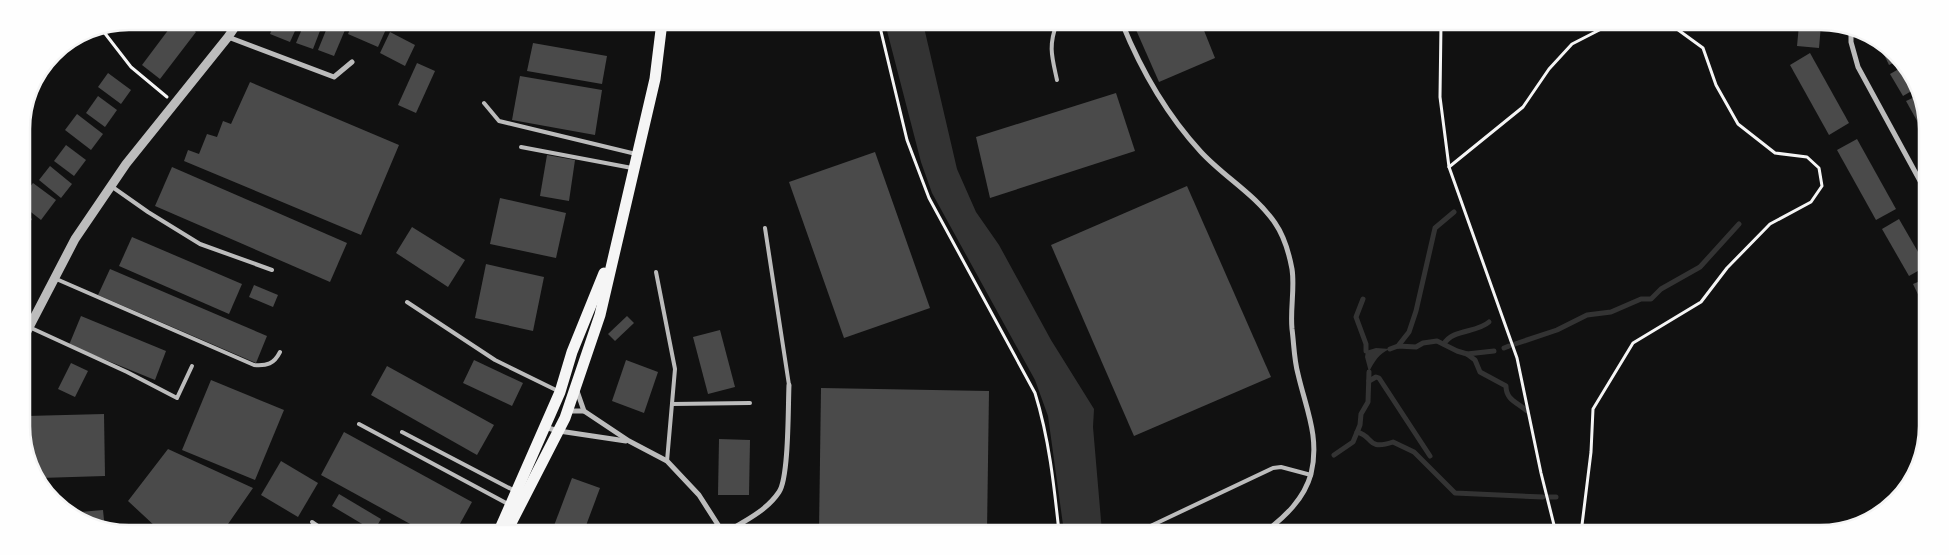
<svg xmlns="http://www.w3.org/2000/svg" width="1949" height="555" font-family="'Sofia Sans Condensed',sans-serif">
<rect width="100%" height="100%" fill="#111"/>
<g fill="#333">
<polygon points="885,23 923,23 957,169 976,212 999,245 1051,340 1094,409 1093,427 1102,532 1064,532 1048,416 1035,380 932,193 921,162"/>
<path d="M 1376,348 L 1390,349 C 1379,353 1374,362 1369,372 L 1365,357 L 1366,351 Z"/>
</g>
<g fill="none" stroke-linecap="round" stroke-linejoin="round">
<g stroke="#333" stroke-width="5">
<polyline points="1363,299 1356,317 1366,344 1366,351"/>
<path d="M 1444,344 C 1452,329 1477,333 1489,322"/>
<polyline points="1515,344 1557,330 1587,315 1611,312 1641,299 1651,299 1661,289 1700,267 1739,224"/>
<polyline points="1398,346 1409,332 1416,311 1435,228 1454,212"/>
<polyline points="1504,348 1509,346"/>
<polyline points="1390,349 1398,346 1416,347 1423,343 1437,341 1457,351 1467,354 1494,351"/>
<path d="M 1467,354 L 1475,360 L 1480,372 L 1506,386 C 1506,400 1517,402 1527,411"/>
<polyline points="1369,381 1376,377 1379,378 1430,456"/>
<path d="M 1357,432 C 1374,436 1366,451 1393,442 L 1414,452 L 1455,493 L 1543,497"/>
<polyline points="1334,455 1353,442 1360,425 1361,414 1368,402 1369,372"/>
<polyline points="1548,497 1556,497"/>
</g>
</g>
<g fill="#4a4a4a">
<polygon points="175,21 182,21 196,32 160,79 142,65"/>
<polygon points="275,22 299,22 290,42 270,34"/>
<polygon points="305,22 323,23 313,49 296,43"/>
<polygon points="353,22 375,22 387,27 378,47 348,34"/>
<polygon points="602,22 630,22 629,28"/>
<polygon points="329,23 345,30 334,56 318,50"/>
<polygon points="1133,23 1201,23 1215,58 1159,82"/>
<polygon points="1799,25 1821,25 1819,48 1797,46"/>
<polygon points="390,32 415,45 405,66 380,53"/>
<polygon points="1878,42 1896,53 1900,60 1889,65"/>
<polygon points="533,43 607,56 602,84 527,71"/>
<polygon points="1810,53 1849,123 1829,135 1790,65"/>
<polygon points="417,63 435,71 416,113 398,105"/>
<polygon points="1904,66 1915,89 1903,96 1890,74"/>
<polygon points="108,73 131,90 121,104 98,87"/>
<polygon points="520,76 602,90 595,135 512,120"/>
<polygon points="250,82 399,145 361,235 184,161 188,150 199,154 207,134 217,137 223,121 231,124"/>
<polygon points="1116,93 1135,151 990,198 976,137"/>
<polygon points="1919,95 1926,108 1926,137 1906,101"/>
<polygon points="98,96 117,110 105,127 86,113"/>
<polygon points="77,114 103,134 91,150 65,130"/>
<polygon points="1857,139 1896,209 1876,220 1837,150"/>
<polygon points="66,145 86,160 74,176 54,161"/>
<polygon points="875,152 930,308 844,338 789,182"/>
<polygon points="547,155 575,160 569,201 540,196"/>
<polygon points="50,166 72,184 61,198 39,180"/>
<polygon points="172,167 347,243 330,282 155,206"/>
<polygon points="33,183 56,200 41,220 22,205 22,197"/>
<polygon points="1187,186 1271,377 1134,436 1051,245"/>
<polygon points="500,198 566,213 556,258 490,244"/>
<polygon points="22,212 32,219 22,235"/>
<polygon points="1899,219 1925,264 1925,267 1909,276 1882,229"/>
<polygon points="412,227 465,260 448,287 396,253"/>
<polygon points="132,237 242,284 229,314 119,266"/>
<polygon points="486,264 544,277 533,331 475,318"/>
<polygon points="110,269 267,336 256,363 98,295"/>
<polygon points="1925,279 1925,309 1913,284"/>
<polygon points="254,285 278,295 273,307 249,297"/>
<polygon points="81,316 166,351 155,380 69,345"/>
<polygon points="627,316 634,323 615,341 608,334"/>
<polygon points="720,330 735,387 708,394 693,337"/>
<polygon points="474,360 523,383 512,406 463,383"/>
<polygon points="626,360 658,372 644,413 612,401"/>
<polygon points="71,363 88,371 75,397 58,389"/>
<polygon points="387,366 494,425 477,455 371,395"/>
<polygon points="211,380 284,410 255,480 182,450"/>
<polygon points="821,388 989,391 987,532 819,532"/>
<polygon points="104,414 105,476 40,478 27,454 26,416"/>
<polygon points="344,432 472,502 456,531 423,531 321,475"/>
<polygon points="719,439 750,440 749,495 718,495"/>
<polygon points="168,449 253,488 228,524 237,530 154,530 156,527 128,501"/>
<polygon points="281,461 318,483 298,517 261,495"/>
<polygon points="572,478 600,488 584,531 552,531"/>
<polygon points="339,494 381,519 374,531 332,506"/>
<polygon points="103,510 105,530 101,530 81,518 80,512"/>
</g>
<g fill="none" stroke-linecap="round" stroke-linejoin="round">
<g stroke="#f5f5f5" stroke-width="3">
<path d="M 879,23 L 907,140 L 929,198 L 1035,393 C 1049,438 1054,485 1059,532"/>
<polyline points="1441,24 1440,97 1449,167 1517,358 1541,473 1556,533"/>
<polyline points="100,27 131,67 167,97"/>
<polyline points="1449,167 1523,107 1549,69 1572,44 1611,24"/>
<polyline points="1581,533 1591,452 1593,409 1633,343 1701,302 1727,268 1770,224 1811,202 1822,186 1819,168 1807,157 1775,153 1738,124 1716,85 1703,48 1670,24"/>
</g>
<g stroke="#bcbcbc" stroke-width="4">
<path d="M 1057,23 C 1048,46 1052,57 1057,80"/>
<polyline points="484,103 499,121 636,154"/>
<polyline points="521,147 632,168"/>
<polyline points="111,186 148,212 200,244 272,270"/>
<polyline points="765,228 789,385"/>
<polyline points="656,272 675,369 667,461"/>
<path d="M 54,278 L 254,365 C 267,366 274,364 280,352"/>
<polyline points="407,302 495,360 558,391"/>
<polyline points="29,327 127,372 177,398 192,366"/>
<polyline points="672,404 750,403"/>
<polyline points="359,424 508,504"/>
<polyline points="402,432 515,491"/>
<polyline points="312,522 325,531"/>
<polyline points="1140,532 1142,530 1273,468 1281,467 1311,475"/>
</g>
<g stroke="#bcbcbc" stroke-width="5">
<path d="M 1122,23 C 1141,70 1167,115 1201,152 C 1224,177 1255,194 1275,223 C 1284,236 1289,253 1292,269 C 1295,288 1290,309 1292,329 C 1294,344 1294,360 1298,374 C 1306,409 1320,437 1311,474 C 1304,499 1285,517 1265,532"/>
<polyline points="1851,27 1851,42 1858,67 1925,190"/>
<polyline points="228,37 334,77 352,62"/>
<polyline points="577,391 584,411"/>
<polyline points="569,411 584,411 629,441 667,461 699,495 722,531"/>
<polyline points="544,427 559,431 626,441"/>
<path d="M 728,531 C 747,520 767,510 779,492 C 789,478 788,405 789,385"/>
</g>
<polyline stroke="#bcbcbc" stroke-width="9" points="23,339 75,239 126,164 228,37 239,21"/>
<g stroke="#f5f5f5" stroke-width="11">
<polyline points="499,531 560,392 572,352 604,273"/>
<polyline points="507,531 565,418 600,315 655,79 662,22"/>
</g>
</g>
<path d="M0 0H1949V555H0ZM129 30H1820A99 99 0 0 1 1919 129V426A99 99 0 0 1 1820 525H129A99 99 0 0 1 30 426V129A99 99 0 0 1 129 30Z" fill="#fefefe" fill-rule="evenodd"/>
<path fill="none" stroke="#f5f5f5" stroke-width="2.5" d="M129 30H1820A99 99 0 0 1 1919 129V426A99 99 0 0 1 1820 525H129A99 99 0 0 1 30 426V129A99 99 0 0 1 129 30Z"/>
</svg>
